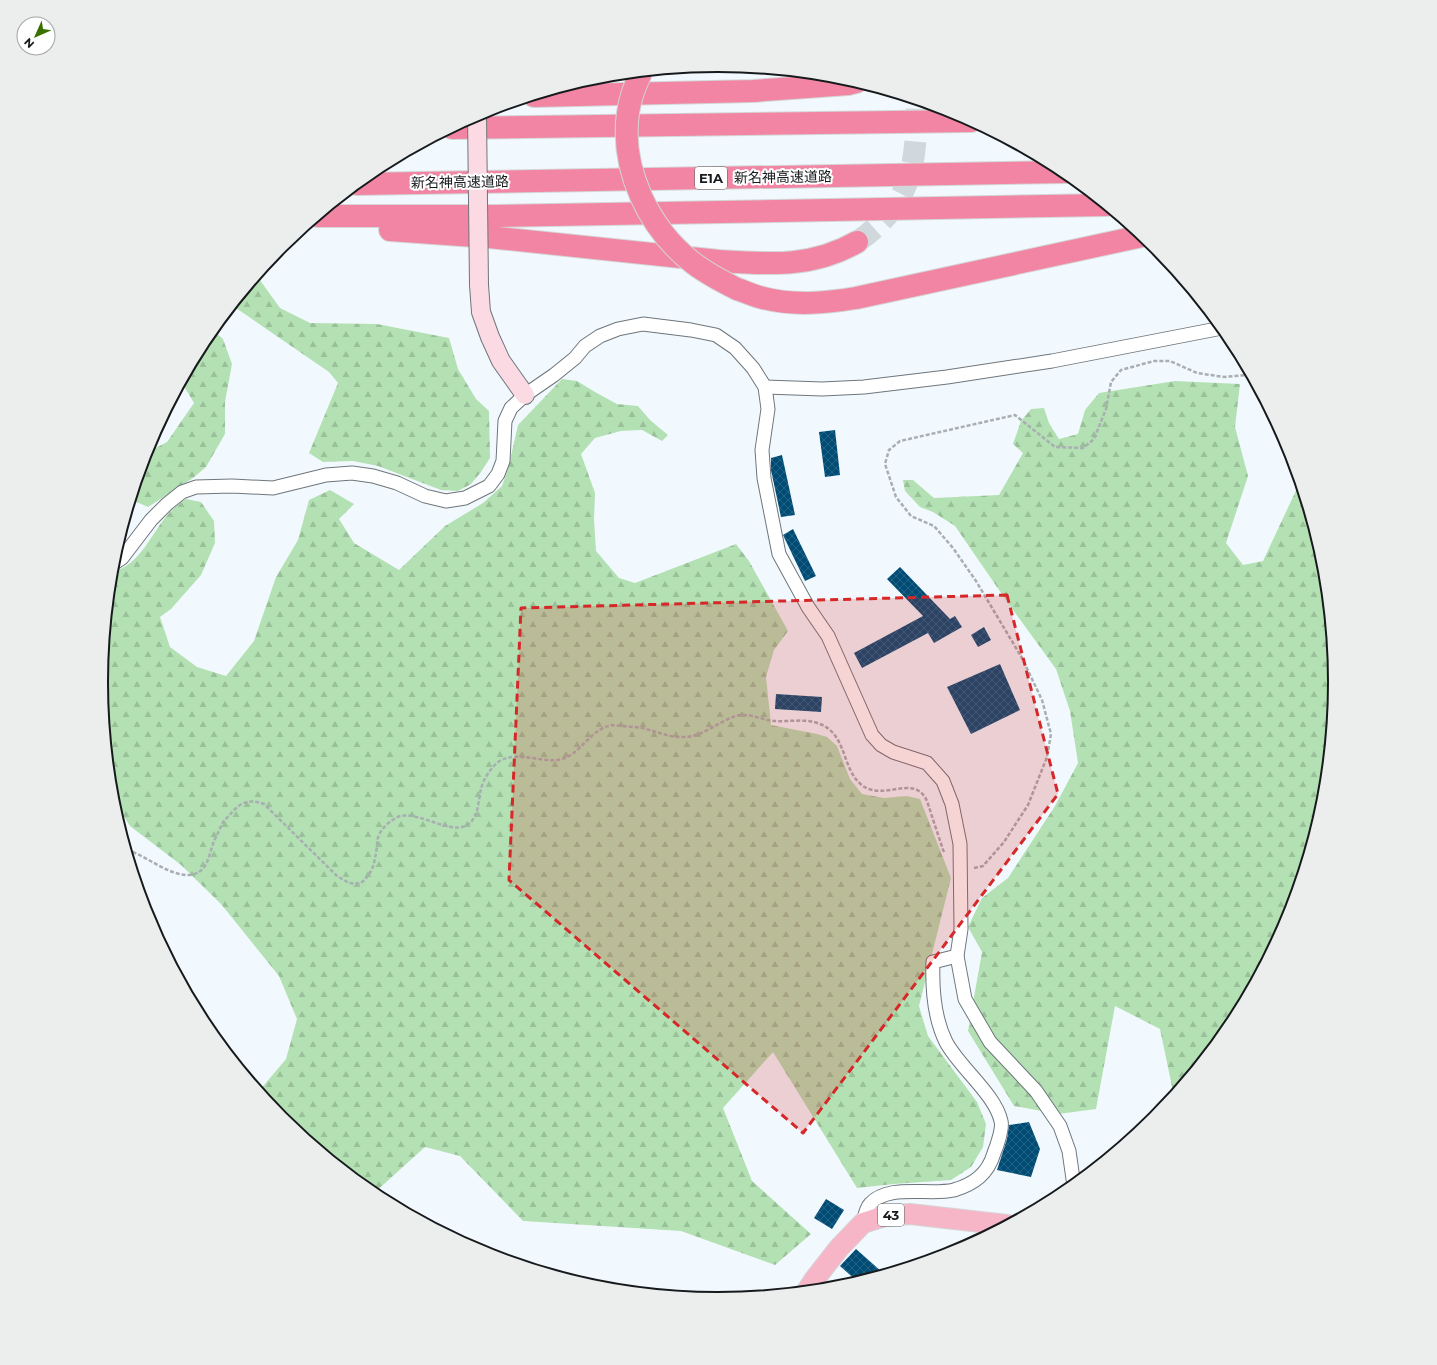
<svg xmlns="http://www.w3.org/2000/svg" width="1437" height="1365" font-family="Montserrat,'Noto Sans JP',sans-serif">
<defs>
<pattern id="forest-firs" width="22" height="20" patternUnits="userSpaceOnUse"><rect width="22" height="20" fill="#b3e1b3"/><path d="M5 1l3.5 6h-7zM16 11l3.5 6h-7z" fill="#99c099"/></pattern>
<pattern id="building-cross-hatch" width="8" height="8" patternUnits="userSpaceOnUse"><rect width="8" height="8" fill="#004c75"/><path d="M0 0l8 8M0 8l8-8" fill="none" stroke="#256283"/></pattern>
</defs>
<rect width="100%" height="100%" fill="#f2f9fe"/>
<g fill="url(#forest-firs)">
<polygon points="257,276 280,308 310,323 377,324 449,338 458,369 476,399 489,411 490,458 481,472 471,484 458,491 441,490 378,466 353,461 323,462 309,453 338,383 329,372 233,306"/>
<polygon points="213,330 223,339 232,364 225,402 225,434 206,467 193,478 148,507 132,500 146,453 167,442 194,403 182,383 205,339"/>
<path d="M 562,379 L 577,381 L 595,392 L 617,404 L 638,406 L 650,420 L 668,435 L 662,441 L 642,430 L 621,431 L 595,438 L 581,454 L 595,493 L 594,519 L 596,551 L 619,578 L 635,583 L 736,544 L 749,561 L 788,631 L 774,650 L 766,677 L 771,725 L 817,734 L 827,737 L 837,746 L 850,779 L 862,794 L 884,798 L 907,796 L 920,799 L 951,878 L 919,1006 L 928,1036 L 977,1102 L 986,1124 L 983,1147 L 971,1167 L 951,1180 L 894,1184 L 857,1188 L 773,1052 L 723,1108 L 752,1181 L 811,1234 L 775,1265 L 681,1231 L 523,1221 L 460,1156 L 425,1147 L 373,1194 L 282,1119 L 259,1091 L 286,1059 L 297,1019 L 279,976 L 221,904 L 181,865 L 130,826 L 112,798 L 101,682 L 112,572 C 141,565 151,533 169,513 C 174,508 180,503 186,499 L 201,502 L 214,521 L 215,543 L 201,575 L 171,609 L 160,617 L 170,647 L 197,667 L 226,676 L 254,641 L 276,577 L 298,540 L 309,500 L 330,490 L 354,504 L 339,519 L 354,543 L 399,570 L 445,526 L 483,503 L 502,486 L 508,469 L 518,425 Z"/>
<polygon points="1175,381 1240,384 1235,427 1248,476 1226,543 1243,565 1263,561 1300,482 1324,562 1336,683 1324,803 1289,919 1232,1026 1174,1096 1160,1029 1115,1006 1096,1109 1058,1114 1014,1106 968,1031 982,952 968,927 982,898 1008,878 1055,806 1078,763 1070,711 1056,669 1008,603 955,526 933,512 920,507 905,491 903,480 913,480 934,498 999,495 1023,453 1013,444 1021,421 1031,409 1044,408 1049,423 1059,439 1078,434 1085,410 1099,393"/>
</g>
<g fill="url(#building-cross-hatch)">
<polygon points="835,430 840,475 825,477 819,432"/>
<polygon points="782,455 795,515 781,517 771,470 771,458"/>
<polygon points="793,529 816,576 805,581 783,535"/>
<polygon points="900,567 950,619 955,616 962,627 934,643 928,633 862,668 854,653 923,616 887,579"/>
<polygon points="984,627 991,640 978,647 971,635"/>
<polygon points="1000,664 1020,710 971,734 947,687"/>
<polygon points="776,694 822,697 821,712 775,709"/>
<polygon points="1029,1122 1040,1149 1031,1177 997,1170 1007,1139 1009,1125"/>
<polygon points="826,1199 844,1210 832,1229 814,1218"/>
<polygon points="856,1249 873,1264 884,1274 858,1282 840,1266"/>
</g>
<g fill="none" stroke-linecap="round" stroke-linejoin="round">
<path stroke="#d1d8dc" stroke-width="22" stroke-dasharray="22 11" stroke-linecap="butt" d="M 857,242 C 914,202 916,164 917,100"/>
<defs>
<g id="street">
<polyline points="765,387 822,389 864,387 947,377 1052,361 1222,328"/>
<polyline points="113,564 122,558 151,520 167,504 182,492 196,487 232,486 273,488 326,475 352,473 373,476 397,483 425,496 446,501 465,498 489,486 498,474 503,461 505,421 511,408 525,395 554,375 575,358 585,346 600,336 618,329 643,324 691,330 716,335 735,348 753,368 765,387 768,409 762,450 764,478 779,554 808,607 828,636 872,735 881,745 893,752 927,763 943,781 952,804 960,844 961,929 957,956 965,999 990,1042 1036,1091 1060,1126 1069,1151 1074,1186"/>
<path d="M 863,1223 C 864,1218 866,1208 870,1204 C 889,1183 929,1196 954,1190 C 974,1184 988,1174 994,1153 C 997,1146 1003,1128 1001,1121 C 995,1094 959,1067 946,1042 C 934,1018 932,988 933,962 L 957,956"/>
</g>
<polyline id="secondary" points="479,285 481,312 490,337 501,361 525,395"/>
<polyline id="primary" points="807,1291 814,1280 839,1248 863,1223 885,1216 910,1214 1007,1225"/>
<g id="highway">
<polyline points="534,96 753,91 848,84 856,82"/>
<polyline points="452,128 971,121"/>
<polyline points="357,184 1066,172"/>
<polyline points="318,216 493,216 1106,205"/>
<path d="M 390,230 L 489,237 L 719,261 C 769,264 812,268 857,242"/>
<path d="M 737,289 C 746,292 754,296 763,298 C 794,306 825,303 856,298 L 1142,236"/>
</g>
</defs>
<use href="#street" stroke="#6e767b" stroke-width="15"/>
<use href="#secondary" stroke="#6e767b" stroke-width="20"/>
<use href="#primary" stroke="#d5d6d6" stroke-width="22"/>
<use href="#highway" stroke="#d5d6d6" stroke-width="24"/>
<g stroke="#a8aeb2" stroke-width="2.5" stroke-dasharray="4 2" stroke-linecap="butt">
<path d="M 127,850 C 147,856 169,876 189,875 C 208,874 209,854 214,841 C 217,835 220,829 222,824 C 225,819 230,815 234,810 C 244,800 252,800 264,804 L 337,876 L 349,883 L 360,884 C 374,872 374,864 377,847 C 377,843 377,839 379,835 C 382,828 388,823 394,819 C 411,806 447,834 465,826 C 479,820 478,801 481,789 C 483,780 490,769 497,763 C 512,750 540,762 558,760 C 581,756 588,730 612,725 C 615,725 619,726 623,726 C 631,727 639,727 646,729 C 658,732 671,738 684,737 C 701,737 717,723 733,717 C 747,711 761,720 774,721 C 789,722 806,718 820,724 C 848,735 841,770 863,786 C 883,800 911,777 924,796 C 927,799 928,805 930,810 C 934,823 939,837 943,850 L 945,853"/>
<polyline points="974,868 983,866 1004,842 1028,805 1047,757 1051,734 1042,700 1022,658 976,581 953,548 934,526 911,516 896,497 885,464 889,450 900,441 1015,415 1055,447 1083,448 1094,439 1106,409 1111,382 1121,370 1154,361 1170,361 1197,373 1224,377 1246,375 1249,372"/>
</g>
<use href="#street" stroke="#fff" stroke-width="13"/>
<use href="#secondary" stroke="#fbdae3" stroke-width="18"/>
<use href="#primary" stroke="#f7b6c8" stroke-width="20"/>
<use href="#highway" stroke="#f185a3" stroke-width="22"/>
<defs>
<polyline id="secondary-bridge" points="477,115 479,285"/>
<path id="highway-bridge" d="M 641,73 C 635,85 630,99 628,113 C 620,169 649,229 693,263 C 706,273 721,281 737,289"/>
</defs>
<use href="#secondary-bridge" stroke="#6e767b" stroke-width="20" stroke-linecap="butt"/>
<use href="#highway-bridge" stroke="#d5d6d6" stroke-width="24" stroke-linecap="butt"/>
<use href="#secondary-bridge" stroke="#fbdae3" stroke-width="18"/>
<use href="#highway-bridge" stroke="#f185a3" stroke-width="22"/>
</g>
<path fill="#d62828" fill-opacity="0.2" stroke="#d62828" stroke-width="3" stroke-dasharray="8 5" stroke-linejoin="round" d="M 1007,595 L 1058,794 L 803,1133 L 509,880 L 521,608 Z"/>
<g text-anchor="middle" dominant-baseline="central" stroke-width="4" stroke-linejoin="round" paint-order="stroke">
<g fill="#fff" stroke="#5d5f60" stroke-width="1">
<rect x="695" y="167" width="32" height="22" rx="3"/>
<rect x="878" y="1204" width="26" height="22" rx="3"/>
</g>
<g font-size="13" font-weight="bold" fill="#171a1c">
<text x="711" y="178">E1A</text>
<text x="891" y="1215">43</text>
</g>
<g font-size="14" fill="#171a1c" stroke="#fff">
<text transform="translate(783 177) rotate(-1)">新名神高速道路</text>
<text transform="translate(460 182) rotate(-1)">新名神高速道路</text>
</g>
</g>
<path d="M0 0H1437V1365H0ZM108 682a610 610 0 1 1 1220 0a610 610 0 1 1-1220 0Z" fill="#eceded" fill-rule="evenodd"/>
<path fill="none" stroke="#171a1c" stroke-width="2" d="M108 682a610 610 0 1 1 1220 0a610 610 0 1 1-1220 0Z"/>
<g transform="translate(36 36) rotate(225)"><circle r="19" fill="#ffffff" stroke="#a2a3a4"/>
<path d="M0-3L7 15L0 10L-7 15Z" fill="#397100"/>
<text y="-6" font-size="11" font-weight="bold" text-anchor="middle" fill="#171a1c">N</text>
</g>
</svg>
